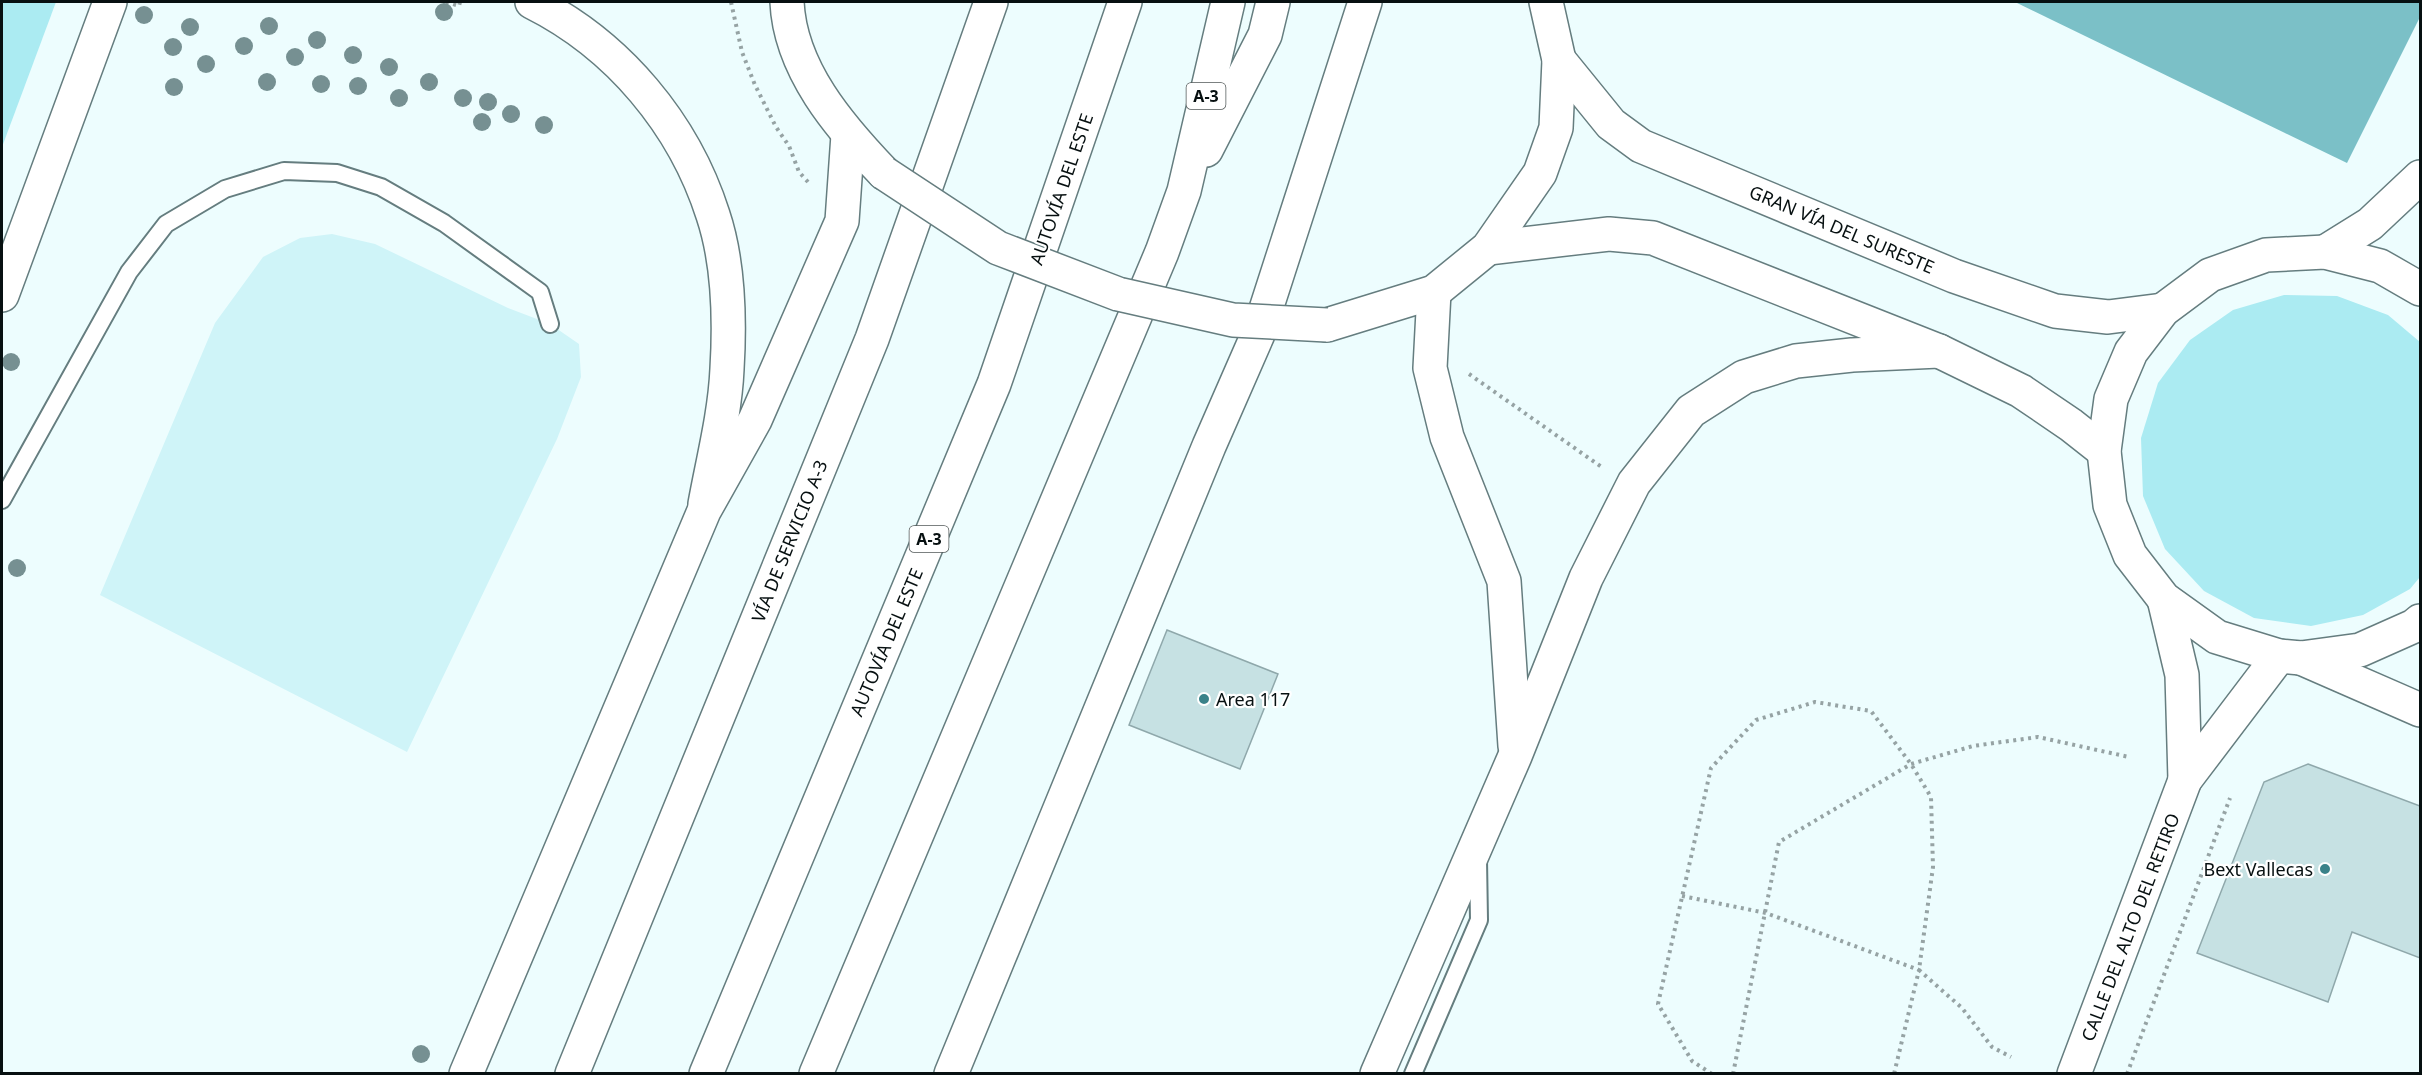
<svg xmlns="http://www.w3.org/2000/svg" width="2422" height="1075" font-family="'Noto Sans',sans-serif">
<rect width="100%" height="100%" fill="#edfdfe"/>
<polygon fill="#cff4f8" points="332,234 375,244 508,308 550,324 579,344 581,377 557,439 407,752 100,595 215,323 263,257 300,238"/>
<g fill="#abebf2">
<polygon points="2,2 56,2 2,147"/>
<polygon points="2284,295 2337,296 2388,315 2420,342 2420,577 2410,589 2363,615 2311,626 2254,618 2204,591 2165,549 2143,496 2141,438 2158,383 2190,340 2233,310"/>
</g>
<polygon fill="#7bc0c7" points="2015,2 2420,2 2420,17 2347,163"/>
<g fill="#c6e1e3" stroke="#8fa8ab" stroke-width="1.5">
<polygon points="1167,630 1278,674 1240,769 1129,725"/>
<polygon points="2308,764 2420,806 2420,958 2352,932 2328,1002 2197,953 2264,782"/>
</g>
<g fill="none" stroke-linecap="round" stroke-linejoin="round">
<defs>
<g id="service">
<polyline points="2,500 129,272 166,224 225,189 284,171 337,173 381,187 444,223 540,292 550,324"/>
<polyline points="1413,1074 1479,920 1478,860"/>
</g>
<g id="minor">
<path d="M 532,2 C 618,45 684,124 713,215 C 729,263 730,319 727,369 C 725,414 713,460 705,504"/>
<polyline points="2325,252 2370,224 2420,177"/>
<polyline points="2,295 110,2"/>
</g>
<g id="tertiary">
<polyline points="1434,292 1430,368 1447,437 1504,581 1515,746"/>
<polyline points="1377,1074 1515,756 1586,578 1634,483 1691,411 1744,377 1796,361 1852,355 1939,351"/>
</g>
<g id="secondary">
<polyline points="2164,599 2182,675 2185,780"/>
<polyline points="572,1074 872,339 991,2"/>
<polyline points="2074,1074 2185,780 2279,656"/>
</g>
<g id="primary">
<path d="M 787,2 C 790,69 839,126 884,173"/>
<polyline points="1559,60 1611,124 1641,146 1954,276 2055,311 2108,317 2163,310"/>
<polyline points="1488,248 1609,234 1653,238 1939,351 2021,391 2071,425 2104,451"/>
<polyline points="2420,289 2380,266 2325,252 2266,255 2210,275 2163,310 2131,352 2111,399 2104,451 2110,505 2130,555 2164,599 2217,637 2279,656 2301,658 2360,650 2414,626 2420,621"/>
<polyline points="1327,325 1434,292 1488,248 1540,173 1556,128 1559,60 1546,2"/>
<polyline points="2301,658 2420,710"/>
<polyline points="466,1074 704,511 755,420 842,221 848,135"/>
</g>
<g id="motorway">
<polyline points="1206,150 1265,35 1273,2"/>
<polyline points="706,1074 994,384 1125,2"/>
<polyline points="816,1074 1162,252 1184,191 1228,2"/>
<polyline points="951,1074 1209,446 1258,334 1365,2"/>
</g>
</defs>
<use href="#service" stroke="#657d7f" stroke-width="20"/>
<use href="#minor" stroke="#657d7f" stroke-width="36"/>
<use href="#tertiary" stroke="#657d7f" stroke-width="36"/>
<use href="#secondary" stroke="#657d7f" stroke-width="36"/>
<use href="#primary" stroke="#657d7f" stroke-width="36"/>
<use href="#motorway" stroke="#657d7f" stroke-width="36"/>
<g stroke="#96a3a4" stroke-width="4" stroke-dasharray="3 4.5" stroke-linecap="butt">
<polyline points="446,2 459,6 460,2"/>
<polyline points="731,2 742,52 755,85 776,127 789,146 799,172 808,182"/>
<polyline points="1469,374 1603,468"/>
<polyline points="1682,896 1766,913 1919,970 1894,1074"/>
<polyline points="1712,1074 1692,1061 1658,1004 1711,768 1756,720 1815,702 1871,711 1911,764 1931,797 1933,867 1919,970 1962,1008 1992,1047 2011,1057"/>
<polyline points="1733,1074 1779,842 1911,764 1973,746 2038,737 2129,757"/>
<polyline points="2127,1074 2230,798"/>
</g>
<use href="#service" stroke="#fff" stroke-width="16"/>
<use href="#minor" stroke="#fff" stroke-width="33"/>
<use href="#tertiary" stroke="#fff" stroke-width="33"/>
<use href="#secondary" stroke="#fff" stroke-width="33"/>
<use href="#primary" stroke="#fff" stroke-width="33"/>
<use href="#motorway" stroke="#fff" stroke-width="33"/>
<defs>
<polyline id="primary-bridge" points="884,173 998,248 1118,294 1233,320 1327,325"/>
</defs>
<use href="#primary-bridge" stroke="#657d7f" stroke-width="36" stroke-linecap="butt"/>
<use href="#primary-bridge" stroke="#fff" stroke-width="33"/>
</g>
<g fill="#769092">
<circle cx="444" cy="12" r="9"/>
<circle cx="144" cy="15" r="9"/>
<circle cx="269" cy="26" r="9"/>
<circle cx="190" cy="27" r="9"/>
<circle cx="317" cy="40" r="9"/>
<circle cx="244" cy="46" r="9"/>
<circle cx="173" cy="47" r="9"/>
<circle cx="353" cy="55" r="9"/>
<circle cx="295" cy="57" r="9"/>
<circle cx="206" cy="64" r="9"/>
<circle cx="389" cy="67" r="9"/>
<circle cx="267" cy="82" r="9"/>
<circle cx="429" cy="82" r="9"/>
<circle cx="321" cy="84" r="9"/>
<circle cx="358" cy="86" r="9"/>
<circle cx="174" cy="87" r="9"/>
<circle cx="399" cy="98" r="9"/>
<circle cx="463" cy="98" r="9"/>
<circle cx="488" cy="102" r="9"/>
<circle cx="511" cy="114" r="9"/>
<circle cx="482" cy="122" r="9"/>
<circle cx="544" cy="125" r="9"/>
<circle cx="11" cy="362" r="9"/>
<circle cx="17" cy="568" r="9"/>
<circle cx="421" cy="1054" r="9"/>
</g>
<g fill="#3a8289" stroke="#fff" stroke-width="2">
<circle cx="1204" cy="699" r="6"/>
<circle cx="2325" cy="869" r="6"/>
</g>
<g text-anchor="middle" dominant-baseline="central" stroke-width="4.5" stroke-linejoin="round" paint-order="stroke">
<g fill="#fff" stroke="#515858" stroke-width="1.5">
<rect x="1186.5" y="83" width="39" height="26" rx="4.5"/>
<rect x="909.5" y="526" width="39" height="26" rx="4.5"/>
</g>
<g font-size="16" font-weight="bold" fill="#071011">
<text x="1206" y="96">A-3</text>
<text x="929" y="539">A-3</text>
</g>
<g font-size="18" fill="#071011" stroke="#fff">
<text transform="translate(1061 189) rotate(-71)">AUTOVÍA DEL ESTE</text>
<text transform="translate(1842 229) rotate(23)">GRAN VÍA DEL SURESTE</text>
<text transform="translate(789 541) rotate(-68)">VÍA DE SERVICIO A-3</text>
<text transform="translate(886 642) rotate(-67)">AUTOVÍA DEL ESTE</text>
<text transform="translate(2130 927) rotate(-69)">CALLE DEL ALTO DEL RETIRO</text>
</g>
<g font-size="18" fill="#071011" stroke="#fff" text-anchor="start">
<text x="1216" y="699">Area 117</text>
<text x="2313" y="869" text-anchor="end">Bext Vallecas</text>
</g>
</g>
<rect width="2422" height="1075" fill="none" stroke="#071011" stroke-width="6"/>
</svg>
